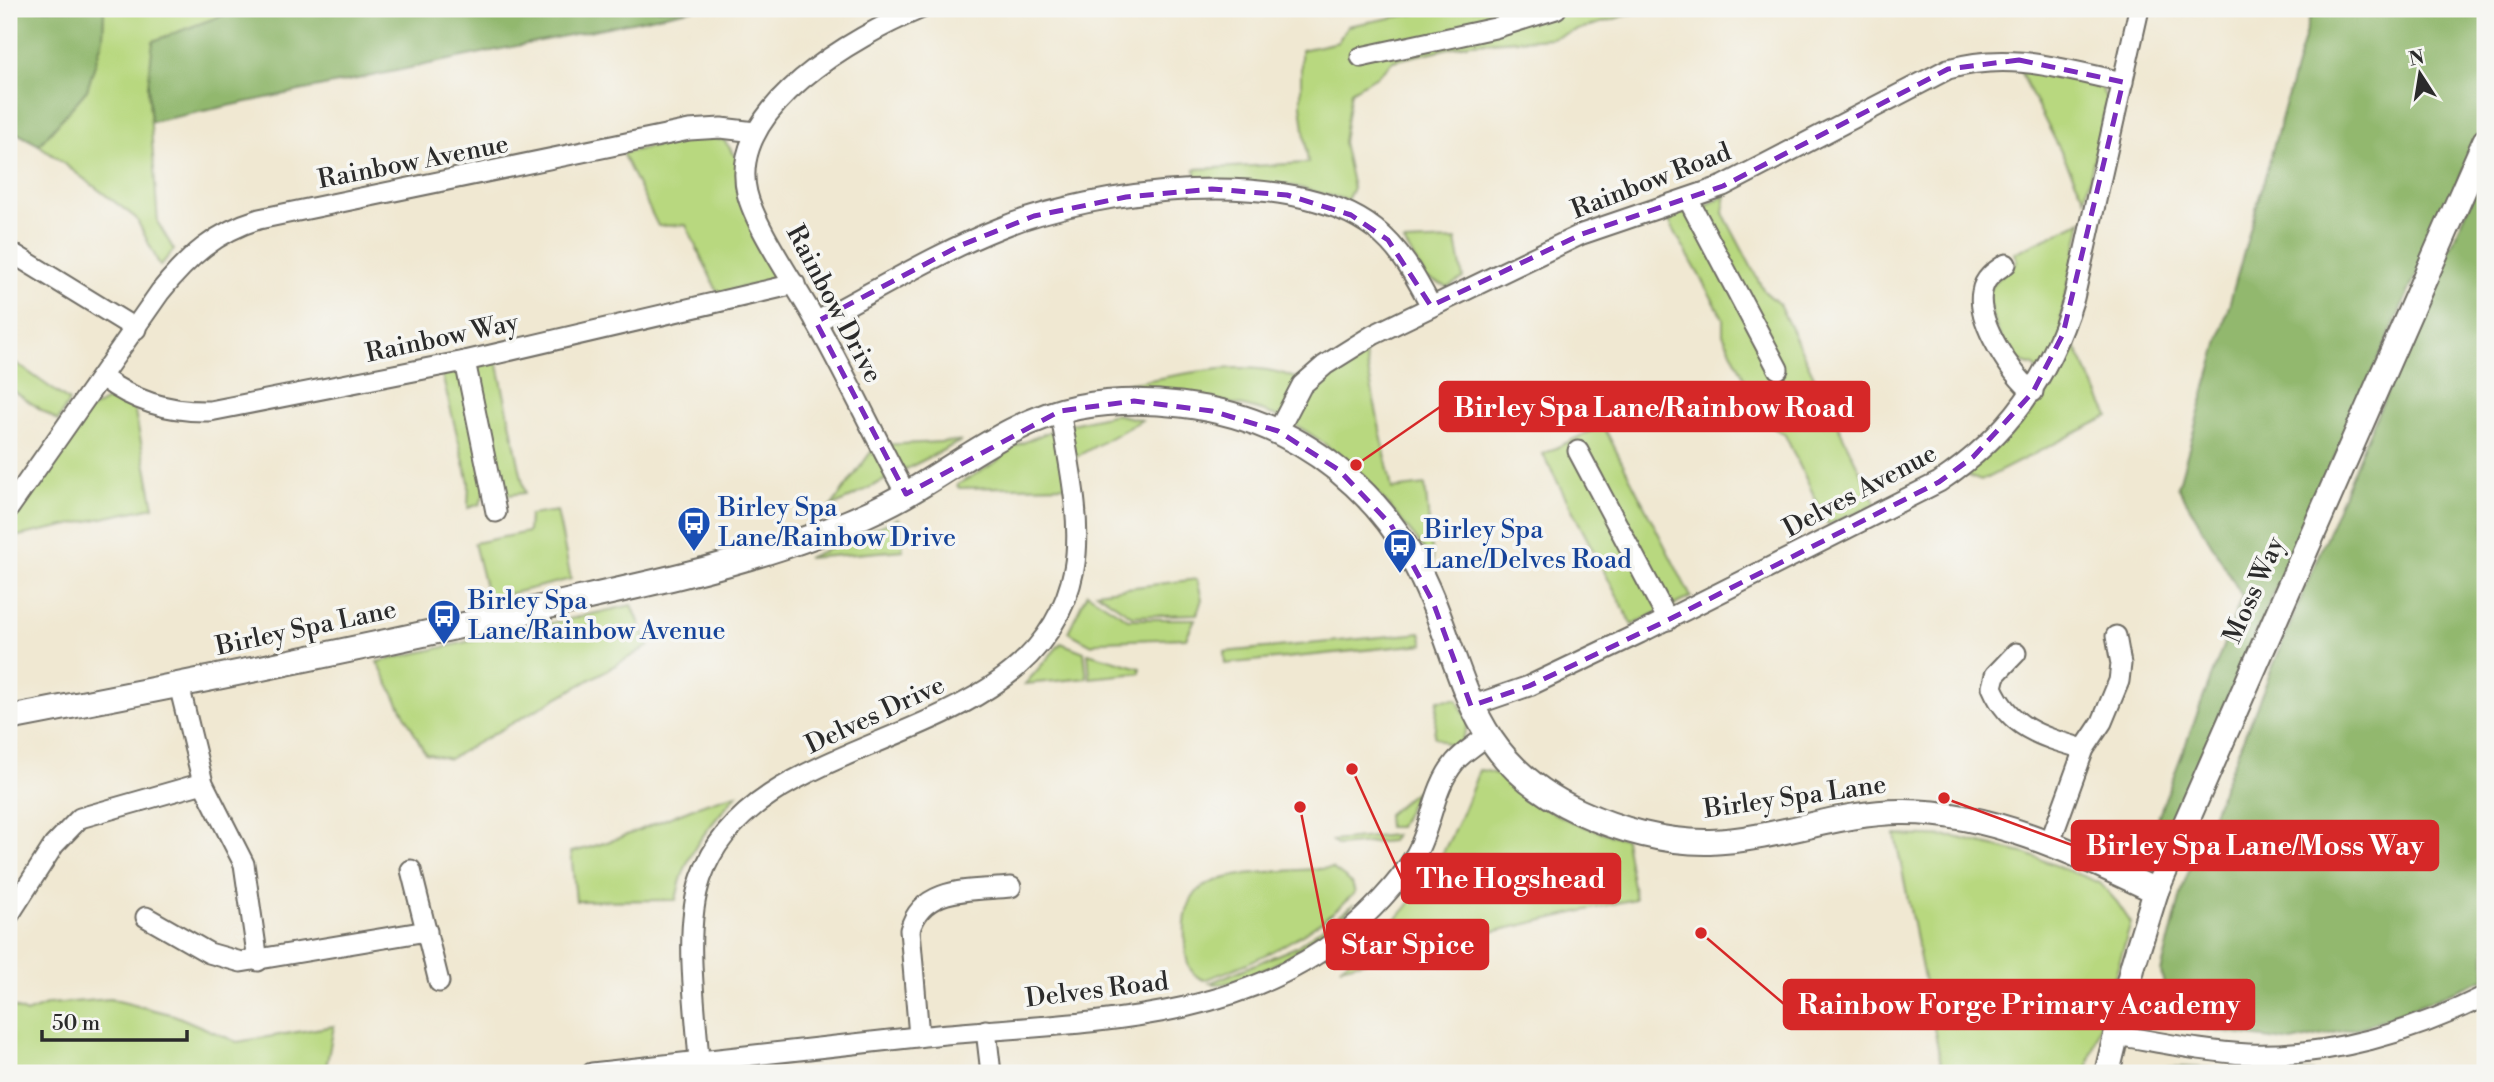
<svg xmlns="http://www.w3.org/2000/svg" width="2494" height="1082" font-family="'Libre Bodoni',serif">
<rect width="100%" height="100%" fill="#f6f6f2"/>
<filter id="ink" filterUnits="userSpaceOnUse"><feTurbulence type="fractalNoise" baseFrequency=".0143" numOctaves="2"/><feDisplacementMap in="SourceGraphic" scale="14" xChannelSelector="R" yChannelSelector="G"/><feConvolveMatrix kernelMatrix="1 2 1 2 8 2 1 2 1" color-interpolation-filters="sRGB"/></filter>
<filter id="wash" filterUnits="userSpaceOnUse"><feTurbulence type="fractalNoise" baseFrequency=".00686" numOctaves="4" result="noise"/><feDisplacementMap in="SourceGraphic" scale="28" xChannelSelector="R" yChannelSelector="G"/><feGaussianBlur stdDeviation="1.57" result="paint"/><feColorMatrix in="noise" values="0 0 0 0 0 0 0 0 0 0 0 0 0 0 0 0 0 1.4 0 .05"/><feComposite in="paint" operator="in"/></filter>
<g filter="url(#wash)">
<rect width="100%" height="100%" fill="#f0e8d2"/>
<g fill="#b8d87f" stroke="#728255" stroke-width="2">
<polygon points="104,9 231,9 231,12 148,86 158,223 174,250 160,266 136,218 39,145 87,90 103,38"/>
<polygon points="1439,9 1647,9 1551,38 1471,43 1393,61 1377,76 1351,91 1343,142 1353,188 1347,200 1293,186 1198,182 1195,169 1308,163 1301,105 1301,50 1338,42 1347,26"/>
<polygon points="2019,69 2093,83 2102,89 2107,101 2085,199"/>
<polygon points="702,137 724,140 739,161 774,263 775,274 767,282 718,293 686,225 658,226 622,153"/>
<polygon points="1726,194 1723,213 1764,291 1779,304 1876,504 1828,525 1785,435 1766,423 1723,334 1723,318 1665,214 1709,204"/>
<path d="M 2082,221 L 2061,318 L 2109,416 L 1981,481 L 1965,475 L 2023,420 L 2049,382 L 2033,365 C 2004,365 1991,317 1987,293 L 1995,281 L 2017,261 L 2014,253 Z"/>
<polygon points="1456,240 1463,278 1448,287 1426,278 1404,242"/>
<path d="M 1364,350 L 1392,489 L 1425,485 L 1433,560 C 1389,505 1333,432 1262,411 C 1218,398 1170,393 1126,384 C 1180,376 1244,356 1295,378 Z"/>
<polygon points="9,358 69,401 58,421 9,388"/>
<polygon points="497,360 525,493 508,495 485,490 480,504 468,508 469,482 442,375"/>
<polygon points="107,400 122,401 134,407 154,507 9,538 9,521 88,411"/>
<polygon points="1115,414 1142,420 1069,461 1072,486 959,488 957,485 996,462 1011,448 1036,437 1063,426"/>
<polygon points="1603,425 1691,597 1632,625 1543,454"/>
<polygon points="961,441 830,508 871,452 880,445"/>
<polygon points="557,511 571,579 488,599 474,543 528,532 529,515"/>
<polygon points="899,518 903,550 807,558"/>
<polygon points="1197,579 1202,599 1197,614 1132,616 1096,592"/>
<polygon points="1087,593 1128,619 1195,619 1186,638 1103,641 1092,645 1068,632"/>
<polygon points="632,605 649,646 449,759 425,753 377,662"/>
<polygon points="1421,633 1424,644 1225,664 1224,652"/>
<polygon points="1061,643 1084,652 1087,678 1025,684"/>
<polygon points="1088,653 1140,668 1140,673 1090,678"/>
<polygon points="1457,699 1469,723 1460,744 1452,747 1434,736 1438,700"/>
<path d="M 1479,770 C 1508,772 1520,794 1544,808 C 1570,823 1597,831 1625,839 L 1635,899 L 1340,967 C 1356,954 1375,941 1390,926 C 1433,881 1458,828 1479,770 Z"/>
<polygon points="1417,790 1399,827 1388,827 1387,815"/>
<path d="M 737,794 C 706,831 685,851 676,900 L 576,901 L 571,852 C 630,840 679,808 737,794 Z"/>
<polygon points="1395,835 1391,841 1338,846 1332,841"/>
<polygon points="1895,835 1955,837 2027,854 2100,883 2117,902 2131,923 2086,1073 1943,1073"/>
<path d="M 1332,868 L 1352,883 L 1355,893 C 1311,935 1261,960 1204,980 C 1188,975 1186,959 1185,945 C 1184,926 1184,908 1196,893 C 1215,869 1302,871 1332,868 Z"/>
<path d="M 1354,904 C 1336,930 1241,993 1210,983 L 1296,947 Z"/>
<polygon points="110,999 174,1015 237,1042 334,1026 325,1073 9,1073 9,1005 26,1013 49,1004"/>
</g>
<g fill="#92b86e" stroke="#5e724c" stroke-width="2">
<polygon points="9,9 104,9 103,38 87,90 39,145 9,129"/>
<polygon points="231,9 694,9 151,122 148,86 153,41 231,12"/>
<polygon points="2312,9 2485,9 2485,121 2158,852 2147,846 2242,596 2178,487"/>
<polygon points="2485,169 2485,979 2366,1026 2292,1042 2199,1029 2170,1011 2161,972 2184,883 2363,447"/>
<polygon points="2173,1067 2314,1072 2150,1073 2158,1068"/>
</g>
</g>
<g filter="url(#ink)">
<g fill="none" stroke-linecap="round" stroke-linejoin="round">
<defs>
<g id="minor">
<polyline points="1361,57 1495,28 1556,9"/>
<polyline points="1688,199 1778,369"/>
<polyline points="9,251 136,329"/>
<path d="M 2006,264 C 1995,271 1984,278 1982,292 C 1976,321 2011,374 2033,392"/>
<path d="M 816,322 C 877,290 937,253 1000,228 C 1094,190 1290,163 1375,229 C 1401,249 1416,278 1431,306"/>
<polyline points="465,361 496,512"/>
<path d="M 103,378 C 135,402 170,412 210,411 L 465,361 L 795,284"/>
<path d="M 1278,431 L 1302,385 L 1325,365 L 1373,335 L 1582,234 L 1723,186 L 1948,69 C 2011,51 2061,69 2123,82"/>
<polyline points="1578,451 1668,620"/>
<path d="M 906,494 C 875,437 847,377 815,320 C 797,287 755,227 747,193 C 727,108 855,36 920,9"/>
<path d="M 9,508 L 160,292 C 188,257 216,232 259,219 L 689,130 L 721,128 L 755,132"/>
<path d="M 2016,653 L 1995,675 L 1992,687 C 2010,729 2043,737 2084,749"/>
<polyline points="179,685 203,783 244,864 258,961"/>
<path d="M 1471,706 L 1529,686 L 1640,633 L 1939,482 C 2009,435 2049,378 2074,298 L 2139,9"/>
<polyline points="2049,845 2084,749 2102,722 2119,681 2121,664 2116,636"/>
<polyline points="411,870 439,982"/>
<polyline points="9,915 54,845 80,818 203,783"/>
<polyline points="146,917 209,953 241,962 427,931"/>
<polyline points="986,1030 991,1073"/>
<path d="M 2116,1035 C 2159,1042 2204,1052 2248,1054 C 2330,1057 2413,1032 2485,996"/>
<path d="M 919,1036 L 910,930 C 922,885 973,891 1011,887"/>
<path d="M 699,1062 C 696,1007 683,930 701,878 C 754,722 1039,756 1074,569 C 1083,522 1068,458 1060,411"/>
<path d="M 592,1073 C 700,1062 808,1049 917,1037 C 1059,1021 1224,1030 1342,936 C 1368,915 1399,883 1416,854 C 1432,826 1433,788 1455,762 C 1463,752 1478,744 1487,735"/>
</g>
<g id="tertiary">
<path d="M 9,718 C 180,685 352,651 522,612 C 609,592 697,575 782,547 C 824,533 866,517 905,495 C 960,464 1014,419 1078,407 C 1143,395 1221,404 1280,433 C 1334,459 1382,504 1411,556 C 1468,657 1455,755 1580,812 C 1619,830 1667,843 1710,842 C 1775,840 1837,812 1902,812 C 1990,811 2078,854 2156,891"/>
<polyline points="2107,1073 2133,965 2156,891 2485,141"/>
</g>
</defs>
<use href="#minor" stroke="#706d65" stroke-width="23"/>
<use href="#tertiary" stroke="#706d65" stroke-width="28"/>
<use href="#minor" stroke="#fff" stroke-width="19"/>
<use href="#tertiary" stroke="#fff" stroke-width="24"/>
</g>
</g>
<path fill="none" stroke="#7b2cbf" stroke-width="5" stroke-dasharray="14 9" stroke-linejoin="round" d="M 2019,60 L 2123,82 L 2063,334 L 2033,392 L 1973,457 L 1939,482 L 1668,620 L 1529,686 L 1471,706 L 1433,602 L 1391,525 L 1339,470 L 1278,431 L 1212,411 L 1134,401 L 1060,411 L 906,494 L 816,322 L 959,246 L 1034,216 L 1126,197 L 1212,189 L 1287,195 L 1351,215 L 1388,240 L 1431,306 L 1582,234 L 1723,186 L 1948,69 Z"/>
<defs>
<symbol id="bus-pin" viewBox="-11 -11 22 30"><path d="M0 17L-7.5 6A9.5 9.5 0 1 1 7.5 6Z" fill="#1a4fb4" stroke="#f6f6f2"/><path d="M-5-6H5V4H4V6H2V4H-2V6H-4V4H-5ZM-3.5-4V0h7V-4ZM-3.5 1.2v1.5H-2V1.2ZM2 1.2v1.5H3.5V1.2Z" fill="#fff"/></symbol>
</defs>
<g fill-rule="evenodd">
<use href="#bus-pin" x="675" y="504" width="38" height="52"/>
<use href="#bus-pin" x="1381" y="526" width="38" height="52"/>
<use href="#bus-pin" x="425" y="597" width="38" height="52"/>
</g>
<g text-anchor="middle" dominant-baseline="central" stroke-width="7" stroke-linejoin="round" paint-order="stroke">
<g font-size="26" fill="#2b2b2b" stroke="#f6f6f2">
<text transform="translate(413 162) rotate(-11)">Rainbow Avenue</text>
<text transform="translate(1651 181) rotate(-21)">Rainbow Road</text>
<text transform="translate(834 304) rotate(62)">Rainbow Drive</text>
<text transform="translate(442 338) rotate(-12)">Rainbow Way</text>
<text transform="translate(1860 491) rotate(-28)">Delves Avenue</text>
<text transform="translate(2254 590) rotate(-66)">Moss Way</text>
<text transform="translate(306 628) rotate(-12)">Birley Spa Lane</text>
<text transform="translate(875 715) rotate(-25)">Delves Drive</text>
<text transform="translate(1795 797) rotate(-8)">Birley Spa Lane</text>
<text transform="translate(1097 990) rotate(-7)">Delves Road</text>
</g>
<g font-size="26" fill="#164399" stroke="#f6f6f2" text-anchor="start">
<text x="718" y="508">Birley Spa<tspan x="718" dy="30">Lane/Rainbow Drive</tspan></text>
<text x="1424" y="530">Birley Spa<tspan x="1424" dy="30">Lane/Delves Road</tspan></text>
<text x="468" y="601">Birley Spa<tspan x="468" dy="30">Lane/Rainbow Avenue</tspan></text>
</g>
</g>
<path fill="none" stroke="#d62828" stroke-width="2.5" d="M1356 465L1440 407M1944 798L2072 845M1352 769L1402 879M1300 807L1327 944M1701 933L1784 1004"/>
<g fill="#d62828" stroke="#f6f6f2" stroke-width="2.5">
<circle cx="1356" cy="465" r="7"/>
<circle cx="1944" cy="798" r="7"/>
<circle cx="1352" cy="769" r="7"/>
<circle cx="1300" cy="807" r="7"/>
<circle cx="1701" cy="933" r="7"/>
</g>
<g fill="#d62828" stroke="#d62828" stroke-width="2.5">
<rect x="1440" y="382" width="429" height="49" rx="7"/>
<rect x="2072" y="821" width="366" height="49" rx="7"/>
<rect x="1402" y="854" width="218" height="49" rx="7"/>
<rect x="1327" y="920" width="161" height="49" rx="7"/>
<rect x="1784" y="980" width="470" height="49" rx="7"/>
</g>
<g font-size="28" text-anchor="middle" font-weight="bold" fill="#fff">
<text x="1654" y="417">Birley Spa Lane/Rainbow Road</text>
<text x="2255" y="855">Birley Spa Lane/Moss Way</text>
<text x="1511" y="888">The Hogshead</text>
<text x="1408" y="954">Star Spice</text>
<text x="2019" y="1014">Rainbow Forge Primary Academy</text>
</g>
<rect width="2494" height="1082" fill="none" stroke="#f6f6f2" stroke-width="35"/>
<g transform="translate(2420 74) rotate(348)" stroke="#f6f6f2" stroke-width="5" paint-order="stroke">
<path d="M0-5L12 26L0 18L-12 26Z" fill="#2b2b2b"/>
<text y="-10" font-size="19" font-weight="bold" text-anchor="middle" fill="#2b2b2b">N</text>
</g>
<path d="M42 1030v10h145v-10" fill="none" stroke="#2b2b2b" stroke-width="3.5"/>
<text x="52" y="1030" font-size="21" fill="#2b2b2b" stroke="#f6f6f2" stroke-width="5" paint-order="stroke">50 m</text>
</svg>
